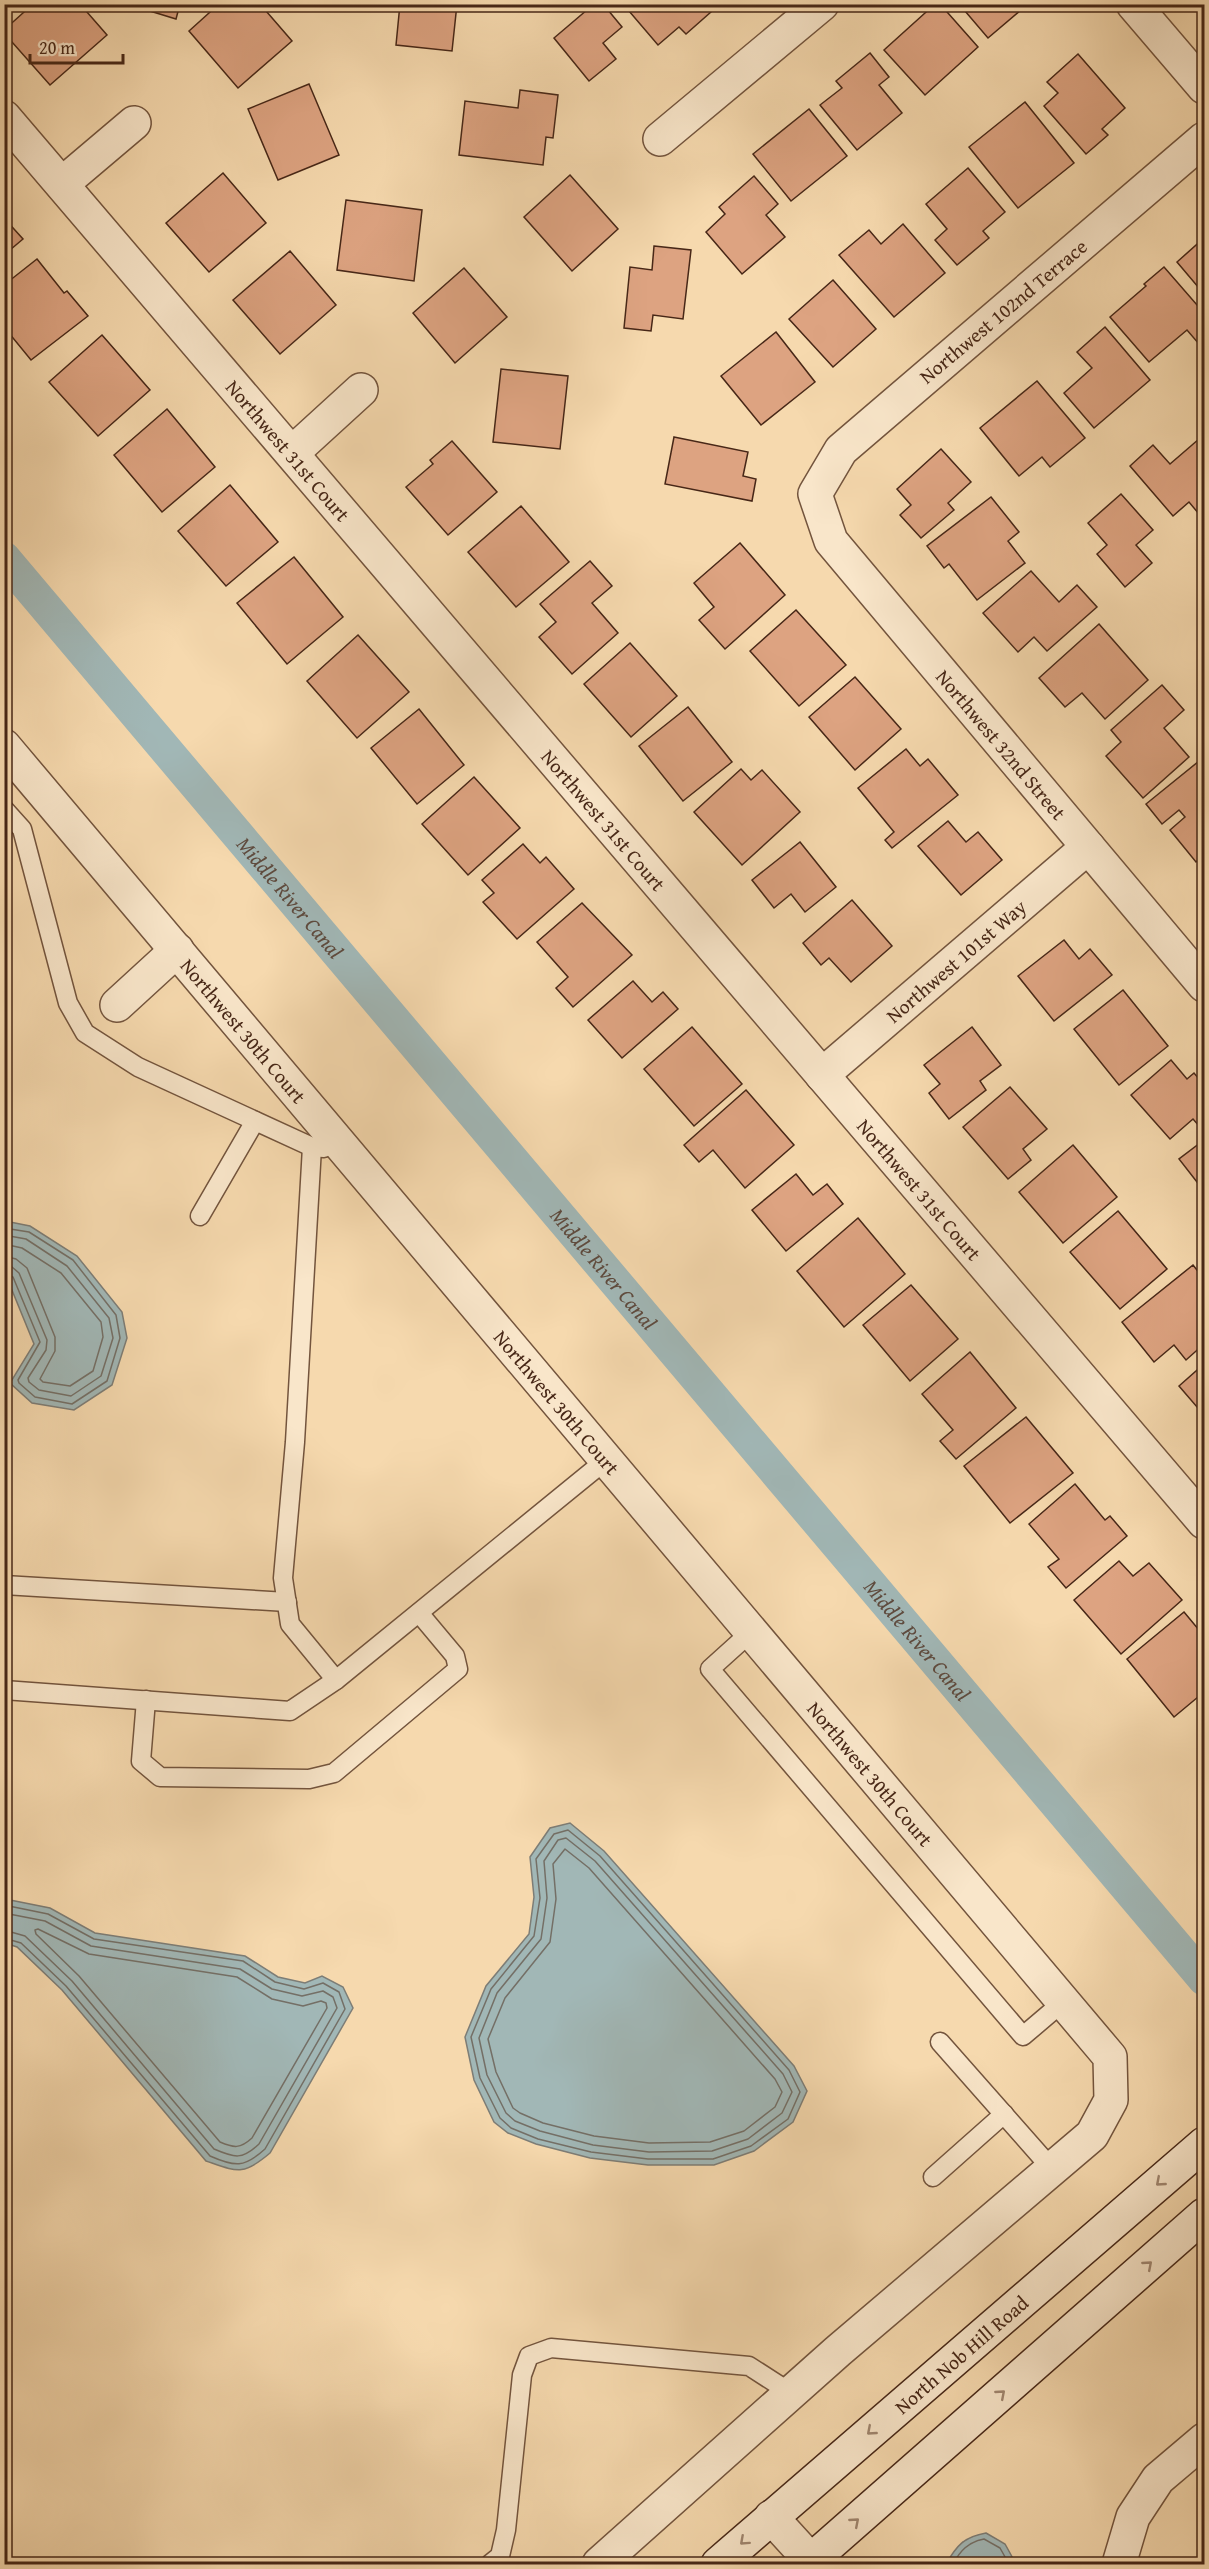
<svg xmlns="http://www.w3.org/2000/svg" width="1209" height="2569" font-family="'Gentium Book Plus',serif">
<rect width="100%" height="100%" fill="#f6d9ae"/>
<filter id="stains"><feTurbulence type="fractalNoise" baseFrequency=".00333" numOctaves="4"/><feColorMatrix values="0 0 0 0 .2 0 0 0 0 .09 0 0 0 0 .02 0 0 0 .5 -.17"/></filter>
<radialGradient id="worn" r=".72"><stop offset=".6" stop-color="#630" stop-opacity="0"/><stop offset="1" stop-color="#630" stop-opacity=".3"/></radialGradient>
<g fill="#a1b7b6" stroke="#7d7d76" stroke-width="1.5">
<polygon points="5,1221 30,1226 77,1256 122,1312 127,1338 112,1385 74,1410 32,1403 10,1383 34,1344 5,1273"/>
<polygon points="570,1823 604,1851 794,2066 807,2091 793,2122 754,2151 714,2165 648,2165 590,2158 536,2144 508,2133 494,2122 474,2080 465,2037 486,1986 529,1934 534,1897 530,1857 550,1828"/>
<path d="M 5,1899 L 50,1908 L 95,1933 L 245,1956 L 278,1977 L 305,1983 L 322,1976 L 343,1987 L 353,2008 L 270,2153 C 243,2176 238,2172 206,2161 L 62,1990 L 17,1947 L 5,1943 Z"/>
<path d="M 986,2533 L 1005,2544 L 1016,2564 L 946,2564 C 957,2545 964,2537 986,2533 Z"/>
</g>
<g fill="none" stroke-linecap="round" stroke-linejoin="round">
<g stroke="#746f66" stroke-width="1.5">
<polyline points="4,1228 29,1232 73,1260 116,1315 120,1338 107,1381 72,1404 35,1397 19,1383 18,1380 40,1342 13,1277 4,1273"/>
<polyline points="4,1235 26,1239 67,1266 109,1318 113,1338 101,1376 71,1396 39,1390 29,1382 28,1378 46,1350 47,1340 19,1273 12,1267 4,1265"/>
<polyline points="4,1244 22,1248 61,1273 101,1322 103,1337 93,1371 70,1386 43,1382 40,1379 55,1351 55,1337 27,1268 16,1259 4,1256"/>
<polygon points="568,1830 600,1856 789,2070 800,2092 788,2119 751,2146 713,2159 648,2159 591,2152 538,2139 511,2128 500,2118 480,2078 471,2037 491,1989 534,1936 540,1898 536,1859 554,1834"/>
<polygon points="566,1838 595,1861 783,2074 792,2092 782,2113 748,2139 712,2151 649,2152 593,2145 540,2131 515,2121 506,2113 487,2075 479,2038 497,1993 541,1939 547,1898 544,1861 558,1840"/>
<polygon points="565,1849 589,1868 775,2079 782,2092 775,2107 744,2131 710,2142 649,2143 594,2136 543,2123 520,2113 513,2108 496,2072 488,2039 505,1998 550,1942 556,1899 553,1864"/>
<path d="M 4,1905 L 48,1914 L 94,1939 L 243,1961 L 275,1982 L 304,1989 L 323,1983 L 339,1992 L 345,2009 L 265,2149 C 244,2168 235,2167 210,2156 L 66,1986 L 21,1943 L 4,1938"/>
<path d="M 4,1913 L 45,1921 L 91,1946 L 240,1969 L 272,1989 L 302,1996 L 323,1991 L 333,1997 L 337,2008 L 259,2144 C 242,2160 235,2158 214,2149 L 72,1981 L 25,1936 L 4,1930"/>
<path d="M 38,1929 L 89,1954 L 237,1977 L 272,1999 L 303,2006 L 321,2001 L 326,2003 L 327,2008 L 252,2138 C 240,2149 234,2148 220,2142 L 79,1976 L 36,1934 L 35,1930 Z"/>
<path d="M 953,2564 C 960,2551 968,2542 984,2539 L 1000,2548 L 1009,2564"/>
</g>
<path stroke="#a1b7b6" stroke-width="33" id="s1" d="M 4,558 L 1204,1979"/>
</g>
<g fill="#dda381" stroke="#472717" stroke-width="1.5">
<polygon points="33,4 80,4 107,35 50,85 4,33 4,30"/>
<polygon points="127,4 180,4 176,19"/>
<polygon points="219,4 260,4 292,41 238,88 189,31"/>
<polygon points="400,4 457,4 452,51 396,45"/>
<polygon points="594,4 603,4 622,27 603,43 616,59 589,81 554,38"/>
<polygon points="623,4 720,4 686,34 679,27 658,45"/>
<polygon points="935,4 940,4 978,47 925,95 884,50"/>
<polygon points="959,4 1028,4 988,38"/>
<polygon points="870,53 889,77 879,85 902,113 857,150 820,105 842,88 836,81"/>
<polygon points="1078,54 1125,108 1102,129 1108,135 1086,154 1044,106 1058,93 1047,82"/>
<polygon points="309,84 339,155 278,180 248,109"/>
<polygon points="520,90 558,95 553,138 546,137 543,165 459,155 465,101 518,108"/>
<polygon points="1025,102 1074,163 1018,208 969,147"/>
<polygon points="809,109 847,156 791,201 753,154"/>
<polygon points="968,168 1005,212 983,231 989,238 957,265 935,240 947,229 926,204"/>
<polygon points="223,173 266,223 209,272 166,223"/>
<polygon points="570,175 618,229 572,271 524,217"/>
<polygon points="754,176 778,204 766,215 785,237 742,274 706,232 725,214 719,207"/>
<polygon points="346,200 422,210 414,281 337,270"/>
<polygon points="4,218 23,239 4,255"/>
<polygon points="903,224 945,273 894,317 839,255 869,230 881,244"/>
<polygon points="1204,238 1204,294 1177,262"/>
<polygon points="654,246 691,250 683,319 653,315 651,331 624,328 630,267 652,270"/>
<polygon points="290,251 336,305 280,354 233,300"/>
<polygon points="37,259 64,293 67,291 88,316 31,360 4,327 4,285"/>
<polygon points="1164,267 1204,313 1204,339 1199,344 1187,330 1149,362 1110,317 1146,286 1144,284"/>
<polygon points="464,268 507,317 455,363 413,313"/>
<polygon points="833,280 876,329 833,367 789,319"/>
<polygon points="1105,327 1150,380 1094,428 1064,393 1092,368 1077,352"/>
<polygon points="776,332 815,382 761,425 721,376"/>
<polygon points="102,335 150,390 98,436 49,382"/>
<polygon points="501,369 568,376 560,449 493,442"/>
<polygon points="1037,381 1085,438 1050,467 1042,457 1019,476 980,428"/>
<polygon points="167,409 215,467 162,512 114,455"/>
<polygon points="674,437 748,452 743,476 756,479 752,501 665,484"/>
<polygon points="1199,439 1204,444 1204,520 1189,502 1173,516 1130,466 1153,445 1170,464"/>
<polygon points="452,441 497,492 448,535 406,487 433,464 430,460"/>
<polygon points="941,449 971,482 948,503 954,510 921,538 900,515 911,505 897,489"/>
<polygon points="230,485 278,542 226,586 178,531"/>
<polygon points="1121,494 1153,530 1136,545 1152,563 1125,587 1097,554 1107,545 1088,523"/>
<polygon points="991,497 1019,532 1008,541 1025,563 977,600 949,564 944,568 927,546"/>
<polygon points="521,506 569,562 516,607 468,552"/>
<polygon points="740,543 785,595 725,649 699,620 714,607 694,583"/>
<polygon points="294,557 343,617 287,664 237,603"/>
<polygon points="590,561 612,586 592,603 618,633 572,674 539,637 556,622 540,604"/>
<polygon points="1031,571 1059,602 1077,585 1097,607 1047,651 1034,637 1018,652 983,613"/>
<polygon points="796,610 846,665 799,706 750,651"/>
<polygon points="1099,624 1148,680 1105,719 1082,693 1065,707 1039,678"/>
<polygon points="358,635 409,692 357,738 307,681"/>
<polygon points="630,643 677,696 631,737 584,684"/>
<polygon points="855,677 901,729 855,770 809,717"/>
<polygon points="1162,685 1184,710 1164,728 1189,757 1143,798 1106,756 1121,742 1111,730"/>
<polygon points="688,707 732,762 683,801 639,746"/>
<polygon points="419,709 464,765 417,804 371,748"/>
<polygon points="906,749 920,766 928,759 958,795 892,848 885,840 894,832 858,788"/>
<polygon points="1204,757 1204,855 1196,862 1170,830 1185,817 1179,810 1162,824 1146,804"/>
<polygon points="741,769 751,780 762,770 800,812 742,865 694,812"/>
<polygon points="474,777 520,828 468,875 422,824"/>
<polygon points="948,821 966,842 978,832 1002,860 961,895 918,846"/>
<polygon points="800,842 836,887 805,912 791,894 774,908 752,880"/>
<polygon points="523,844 540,863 546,857 574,889 517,939 483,902 494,893 482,880"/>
<polygon points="852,900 892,946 851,982 829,958 821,965 803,943"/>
<polygon points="582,903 632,955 573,1007 556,988 568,977 537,942"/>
<polygon points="1064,940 1079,959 1090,949 1112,975 1054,1021 1018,976"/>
<polygon points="633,981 652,1002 663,992 678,1009 622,1058 588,1020"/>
<polygon points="1123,990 1168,1046 1119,1085 1074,1029"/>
<polygon points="692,1027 742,1084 694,1126 644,1069"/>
<polygon points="972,1027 1001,1065 980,1081 986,1090 949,1119 929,1093 940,1084 924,1065"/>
<polygon points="1171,1060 1187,1079 1194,1073 1204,1085 1204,1123 1200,1127 1193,1119 1170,1139 1131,1095"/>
<polygon points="1010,1087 1047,1129 1023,1149 1031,1160 1008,1179 963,1127"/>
<polygon points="746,1090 794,1145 745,1188 713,1150 699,1162 684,1145"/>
<polygon points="1204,1140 1204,1191 1179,1159"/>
<polygon points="1073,1145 1117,1197 1063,1243 1019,1192"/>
<polygon points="796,1174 813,1195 827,1184 843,1204 786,1251 752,1210"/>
<polygon points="1118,1211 1167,1269 1120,1309 1070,1252"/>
<polygon points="858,1218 905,1274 844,1327 797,1271"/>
<polygon points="1193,1265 1204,1279 1204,1344 1186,1360 1174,1345 1154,1362 1122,1322"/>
<polygon points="911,1285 958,1339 910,1381 863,1325"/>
<polygon points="970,1352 1016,1408 956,1459 940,1441 953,1430 922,1394"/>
<polygon points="1204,1364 1204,1410 1200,1404 1197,1407 1179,1386"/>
<polygon points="1026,1417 1073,1473 1010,1523 964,1466"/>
<polygon points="1075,1484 1105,1520 1110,1516 1127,1536 1066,1588 1048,1567 1059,1559 1029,1524"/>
<polygon points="1119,1561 1133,1576 1149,1563 1182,1600 1121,1654 1074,1600"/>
<polygon points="1184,1612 1204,1636 1204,1692 1174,1717 1127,1659"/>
</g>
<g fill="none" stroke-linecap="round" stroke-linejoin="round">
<defs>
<g id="service">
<polyline points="4,809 22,829 68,1003 85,1033 138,1067 312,1147 324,1148"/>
<polyline points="312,1147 295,1442 283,1578 290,1624 336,1680"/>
<polyline points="200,1216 255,1121"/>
<polyline points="4,1585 287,1602"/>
<polyline points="751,1632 710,1669 1023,2036 1063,2002"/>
<polyline points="4,1690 290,1711 336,1680 606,1460"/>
<polyline points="146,1700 141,1761 160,1777 309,1779 334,1773 458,1669 455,1656 419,1613"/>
<polyline points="940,2042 1052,2169"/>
<polyline points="933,2177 1004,2114"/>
<polyline points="490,2564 500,2556 506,2530 522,2375 529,2356 551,2348 749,2366 791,2393"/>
</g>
<g id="minor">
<path id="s2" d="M 4,117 L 1204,1522"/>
<polyline points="660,139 822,4"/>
<path id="s3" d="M 1204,139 L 841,450 L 815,494 L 831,541 L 1204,985"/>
<polyline points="62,184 134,123"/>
<polyline points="292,453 361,390"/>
<path id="s4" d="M 4,746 L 1110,2057 L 1111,2100 L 1092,2135 L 838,2351 L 599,2564"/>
<polyline points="117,1005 177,950"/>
<path id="s5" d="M 822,1075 L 1088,847"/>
<polyline points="771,2517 814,2564"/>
<polyline points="1119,2564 1133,2517 1158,2479 1204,2440"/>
</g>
<polyline id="tertiary" points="1133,4 1204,87"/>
<g id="secondary">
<path id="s6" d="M 718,2564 L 1204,2144"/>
<polyline points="807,2564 1204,2215"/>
</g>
</defs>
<use href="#service" stroke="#73543d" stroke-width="21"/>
<use href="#minor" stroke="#73543d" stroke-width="36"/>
<use href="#tertiary" stroke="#73543d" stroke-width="36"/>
<use href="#secondary" stroke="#472717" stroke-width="36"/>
<use href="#service" stroke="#f9e6ca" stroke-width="18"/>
<use href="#minor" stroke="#f9e6ca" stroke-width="33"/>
<use href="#tertiary" stroke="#f9e6ca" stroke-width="33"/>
<use href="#secondary" stroke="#f9e6ca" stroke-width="33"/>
</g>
<defs><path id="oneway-chevron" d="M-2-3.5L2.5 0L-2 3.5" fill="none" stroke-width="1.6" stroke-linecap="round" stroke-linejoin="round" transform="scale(1.5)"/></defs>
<g stroke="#a08670">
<use href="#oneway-chevron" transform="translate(1160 2182) rotate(139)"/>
<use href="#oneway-chevron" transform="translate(1148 2265) rotate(-41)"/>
<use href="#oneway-chevron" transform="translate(1001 2394) rotate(-41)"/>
<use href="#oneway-chevron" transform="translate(871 2431) rotate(139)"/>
<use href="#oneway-chevron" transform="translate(855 2522) rotate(-41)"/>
<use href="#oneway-chevron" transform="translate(744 2541) rotate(138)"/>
</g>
<g text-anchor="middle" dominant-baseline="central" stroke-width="4.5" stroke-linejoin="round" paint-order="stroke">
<g font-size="20" fill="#472717" stroke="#f9e6ca">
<text transform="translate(1003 311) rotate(-40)">Northwest 102nd Terrace</text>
<text stroke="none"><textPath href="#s2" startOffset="438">Northwest 31st Court</textPath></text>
<text stroke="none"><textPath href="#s3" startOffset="844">Northwest 32nd Street</textPath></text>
<text stroke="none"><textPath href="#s2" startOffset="924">Northwest 31st Court</textPath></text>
<text stroke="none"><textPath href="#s5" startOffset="176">Northwest 101st Way</textPath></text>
<text stroke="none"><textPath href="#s4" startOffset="372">Northwest 30th Court</textPath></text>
<text stroke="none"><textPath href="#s2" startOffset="1410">Northwest 31st Court</textPath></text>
<text stroke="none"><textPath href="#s4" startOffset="858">Northwest 30th Court</textPath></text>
<text stroke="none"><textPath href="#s4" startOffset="1344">Northwest 30th Court</textPath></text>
<text stroke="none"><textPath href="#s6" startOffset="321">North Nob Hill Road</textPath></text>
</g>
<g font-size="21" font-style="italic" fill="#5e4b3f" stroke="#f9e6ca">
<text stroke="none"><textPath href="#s1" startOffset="444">Middle River Canal</textPath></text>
<text stroke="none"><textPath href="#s1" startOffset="930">Middle River Canal</textPath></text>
<text stroke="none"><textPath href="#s1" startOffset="1416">Middle River Canal</textPath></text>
</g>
</g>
<rect width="1209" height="2569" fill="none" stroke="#f6d9ae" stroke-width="24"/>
<rect x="6" y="6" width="1197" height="2557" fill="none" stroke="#472717" stroke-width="3"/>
<rect x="12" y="12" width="1185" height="2545" fill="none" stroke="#472717" stroke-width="1.5"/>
<path d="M30 54v9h93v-9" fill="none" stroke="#472717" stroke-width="3"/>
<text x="39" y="54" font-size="18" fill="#472717" stroke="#f9e6ca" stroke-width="4.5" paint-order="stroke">20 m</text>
<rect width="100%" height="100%" filter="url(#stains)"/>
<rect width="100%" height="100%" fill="url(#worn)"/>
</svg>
